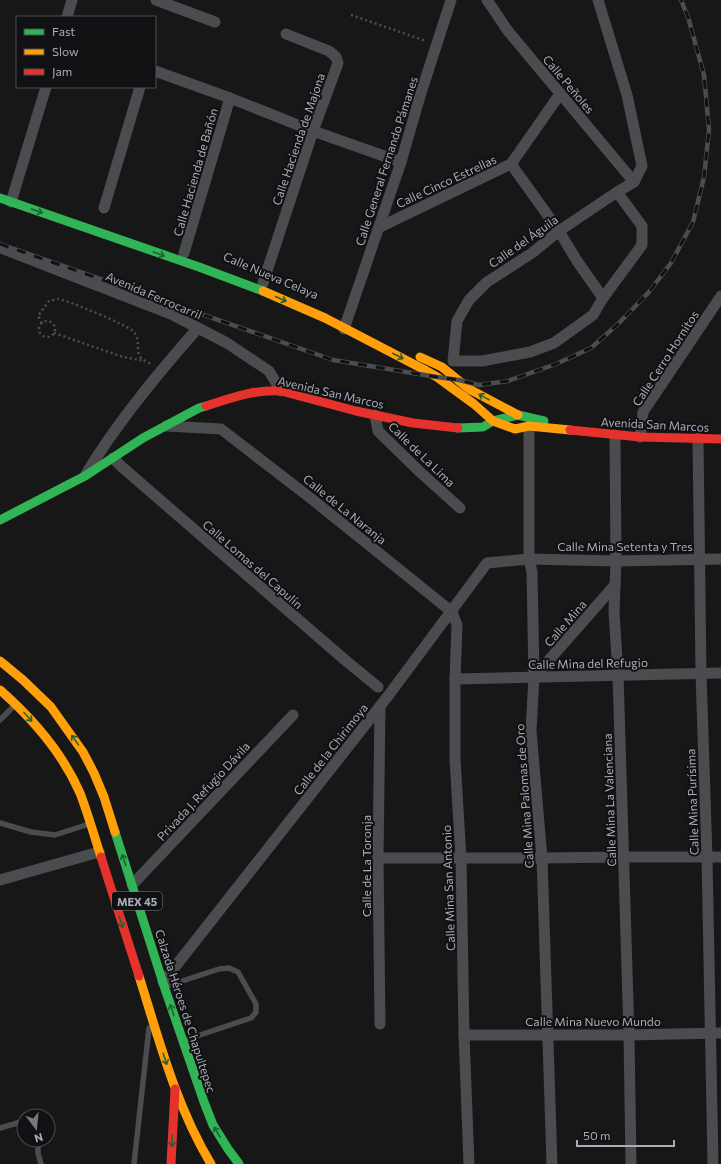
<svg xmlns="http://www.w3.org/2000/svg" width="721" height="1164" font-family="Commissioner,sans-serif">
<rect width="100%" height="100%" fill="#171717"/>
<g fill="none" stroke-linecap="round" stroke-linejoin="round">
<g stroke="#4d4e52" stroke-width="2.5" stroke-dasharray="2 3" stroke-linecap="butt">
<polyline points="351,15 426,41"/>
<circle cx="47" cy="329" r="8"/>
<path d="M 42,323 L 38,316 L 49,301 C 51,301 55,299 58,299 C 67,300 128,325 134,332 C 141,340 135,351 141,358 C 144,361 149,363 152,364"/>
<polyline points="54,333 123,357 145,361"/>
</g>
<g stroke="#4b4c50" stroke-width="5.5">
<polyline points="0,720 14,706"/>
<polyline points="0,823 31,832 55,835 89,824"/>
<polyline points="167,986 219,969 229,968 238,972 256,1004 256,1012 251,1018 185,1040"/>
<polyline points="0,1128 24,1121"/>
<polyline points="38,1140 38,1153 41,1164"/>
<polyline points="134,1164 149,1028"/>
</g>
<g stroke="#4b4c50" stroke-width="11">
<polyline points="156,0 215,22"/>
<polyline points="487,0 508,31 634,182"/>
<polyline points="598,0 627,95 642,166 634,182 617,192 559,231 532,253 487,282 469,300 457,321 453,361 482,361 530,352 554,343 593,315 603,298 642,245 642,226 617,192"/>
<polyline points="67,17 72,0"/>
<polyline points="155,71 230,98 313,131 401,162"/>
<polyline points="511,164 559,231 577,261 603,298"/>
<polyline points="11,202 46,87"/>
<polyline points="104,208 140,87"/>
<polyline points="380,227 511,164 560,94"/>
<polyline points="1,248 173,315 227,343 269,371 281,391"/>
<polyline points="184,253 230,98"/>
<polyline points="263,283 313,131 338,63 336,57 329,51 286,34"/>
<polyline points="344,329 401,162 420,96 451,0"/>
<polyline points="375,415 378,431 420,472 460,508"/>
<polyline points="166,426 221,429 313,500 452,612 457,625 455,679 455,759 461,858 464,1035 469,1164"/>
<polyline points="529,426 529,559 532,572 534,677 531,731 542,858 552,1164"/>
<polyline points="615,435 616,561 614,611 618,675 629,1035 631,1164"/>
<polyline points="640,437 643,412 721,296"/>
<polyline points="698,438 701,673 707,857 713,1164"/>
<polyline points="113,458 122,467 345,660 378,687"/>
<path d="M 86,474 C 118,421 158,373 198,328"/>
<polyline points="534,677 615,585"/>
<polyline points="455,679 721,673"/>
<polyline points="380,707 378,858 380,1024"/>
<polyline points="378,858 542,858 623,857 721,857"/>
<polyline points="0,880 99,852"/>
<polyline points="132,885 293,715"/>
<polyline points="163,982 388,696 487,563 529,559 616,561 721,559"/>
<polyline points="464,1035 629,1035 721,1033"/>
</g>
<g stroke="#30b455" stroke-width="9">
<polyline points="0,198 199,267 263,291"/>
<polyline points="458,428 483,427 493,421 518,415 544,421"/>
<polyline points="0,520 85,476 143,438 199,408 206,406"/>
<polyline points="115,832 164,986 204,1102 213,1125 228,1149 239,1164"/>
</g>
<g stroke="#ff9f0a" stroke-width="9">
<polyline points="263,291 325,318 423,369 437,377 474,404 493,421 515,429 529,426 570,430"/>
<polyline points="420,357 442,367 469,389 518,415"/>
<polyline points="0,661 23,680 51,707 83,752 94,773 104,797 115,832"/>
<path d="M 0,690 C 33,719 62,752 80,793 C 88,814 94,835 101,857"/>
<path d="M 139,976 C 159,1040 176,1106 211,1164"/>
</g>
<g stroke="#e5322d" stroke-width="9">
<path d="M 206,406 C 231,398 255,389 281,391 L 356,411 L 413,423 L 458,428"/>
<polyline points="570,430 640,437 721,439"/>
<polyline points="101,857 139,976"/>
<polyline points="171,1164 175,1089"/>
</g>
<defs>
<polyline id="rail" points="0,244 333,360 437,377 459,380 479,385 508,381 556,364 591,348 619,323 649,292 671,263 693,222 704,177 709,130 704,75 688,17 681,0"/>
</defs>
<use href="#rail" stroke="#4b4c4f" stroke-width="4.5"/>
<use href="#rail" stroke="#111113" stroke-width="3" stroke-dasharray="9" stroke-linecap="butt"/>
</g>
<defs><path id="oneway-shaft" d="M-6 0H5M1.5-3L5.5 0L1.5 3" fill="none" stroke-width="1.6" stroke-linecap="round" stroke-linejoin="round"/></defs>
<g stroke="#206234">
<use href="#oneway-shaft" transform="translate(37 211) rotate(19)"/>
<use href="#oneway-shaft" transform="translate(159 254) rotate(20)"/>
<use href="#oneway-shaft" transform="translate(281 299) rotate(24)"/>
<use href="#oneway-shaft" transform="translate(398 356) rotate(27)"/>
<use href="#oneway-shaft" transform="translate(484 397) rotate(-151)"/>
<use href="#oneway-shaft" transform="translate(28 717) rotate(48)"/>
<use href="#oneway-shaft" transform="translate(75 740) rotate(-125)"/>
<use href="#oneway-shaft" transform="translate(124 860) rotate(-108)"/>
<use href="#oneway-shaft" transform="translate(121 922) rotate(72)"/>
<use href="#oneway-shaft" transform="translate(172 1010) rotate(-109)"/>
<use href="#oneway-shaft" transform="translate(165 1059) rotate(72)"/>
<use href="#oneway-shaft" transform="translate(217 1132) rotate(-121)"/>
<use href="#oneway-shaft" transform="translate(172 1141) rotate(93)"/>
</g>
<g text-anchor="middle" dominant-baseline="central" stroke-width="4" stroke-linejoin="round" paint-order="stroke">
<rect fill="#111113" stroke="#7b7e86" stroke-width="1" x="112" y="892" width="50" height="18" rx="3"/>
<g font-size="11" font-weight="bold" fill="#a8adb8">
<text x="137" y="901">MEX 45</text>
</g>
<g font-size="12" fill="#a8adb8" stroke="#111113">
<text transform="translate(569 84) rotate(50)">Calle Peñoles</text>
<text transform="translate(298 139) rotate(-71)">Calle Hacienda de Majona</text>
<text transform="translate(386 161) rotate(-72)">Calle General Fernando Pámanes</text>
<text transform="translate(195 172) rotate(-74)">Calle Hacienda de Bañón</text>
<text transform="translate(446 181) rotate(-25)">Calle Cinco Estrellas</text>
<text transform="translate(523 241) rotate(-35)">Calle del Águila</text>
<text transform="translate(271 275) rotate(23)">Calle Nueva Celaya</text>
<text transform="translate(154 295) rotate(23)">Avenida Ferrocarril</text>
<text transform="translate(665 358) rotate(-57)">Calle Cerro Hornitos</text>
<text transform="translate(331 392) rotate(13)">Avenida San Marcos</text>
<text transform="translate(655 424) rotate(3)">Avenida San Marcos</text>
<text transform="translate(422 454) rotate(44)">Calle de La Lima</text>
<text transform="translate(345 509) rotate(39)">Calle de La Naranja</text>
<text x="625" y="546">Calle Mina Setenta y Tres</text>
<text transform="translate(253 564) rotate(41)">Calle Lomas del Capulín</text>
<text transform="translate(565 623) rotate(-49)">Calle Mina</text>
<text transform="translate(588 663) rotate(-1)">Calle Mina del Refugio</text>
<text transform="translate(330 749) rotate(-52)">Calle de la Chirimoya</text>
<text transform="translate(203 791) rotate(-47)">Privada J. Refugio Dávila</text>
<text transform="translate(524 796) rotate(-94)">Calle Mina Palomas de Oro</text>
<text transform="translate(609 800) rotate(-92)">Calle Mina La Valenciana</text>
<text transform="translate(692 802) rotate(-92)">Calle Mina Purísima</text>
<text transform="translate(366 866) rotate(-90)">Calle de La Toronja</text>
<text transform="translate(448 888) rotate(-92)">Calle Mina San Antonio</text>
<text transform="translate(186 1011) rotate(72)">Calzada Héroes de Chapultepec</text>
<text x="593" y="1021">Calle Mina Nuevo Mundo</text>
</g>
</g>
<rect x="16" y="16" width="140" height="72" fill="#111113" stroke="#4d4f55"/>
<rect x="24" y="29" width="20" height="6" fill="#30b455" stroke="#4d4f55"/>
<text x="52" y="36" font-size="12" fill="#a8adb8">Fast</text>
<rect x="24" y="49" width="20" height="6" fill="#ff9f0a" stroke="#4d4f55"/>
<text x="52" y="56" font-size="12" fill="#a8adb8">Slow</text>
<rect x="24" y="69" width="20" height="6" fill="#e5322d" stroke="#4d4f55"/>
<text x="52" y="76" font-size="12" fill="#a8adb8">Jam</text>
<g transform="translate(36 1128) rotate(164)"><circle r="19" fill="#111113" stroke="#4d4f55"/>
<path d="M0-3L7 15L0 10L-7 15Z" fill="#757880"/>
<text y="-6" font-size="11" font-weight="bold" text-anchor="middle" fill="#a8adb8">N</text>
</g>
<path d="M577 1140v6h97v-6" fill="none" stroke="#a8adb8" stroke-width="2"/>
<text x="583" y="1140" font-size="12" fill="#a8adb8" stroke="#111113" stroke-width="3" paint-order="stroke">50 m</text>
</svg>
